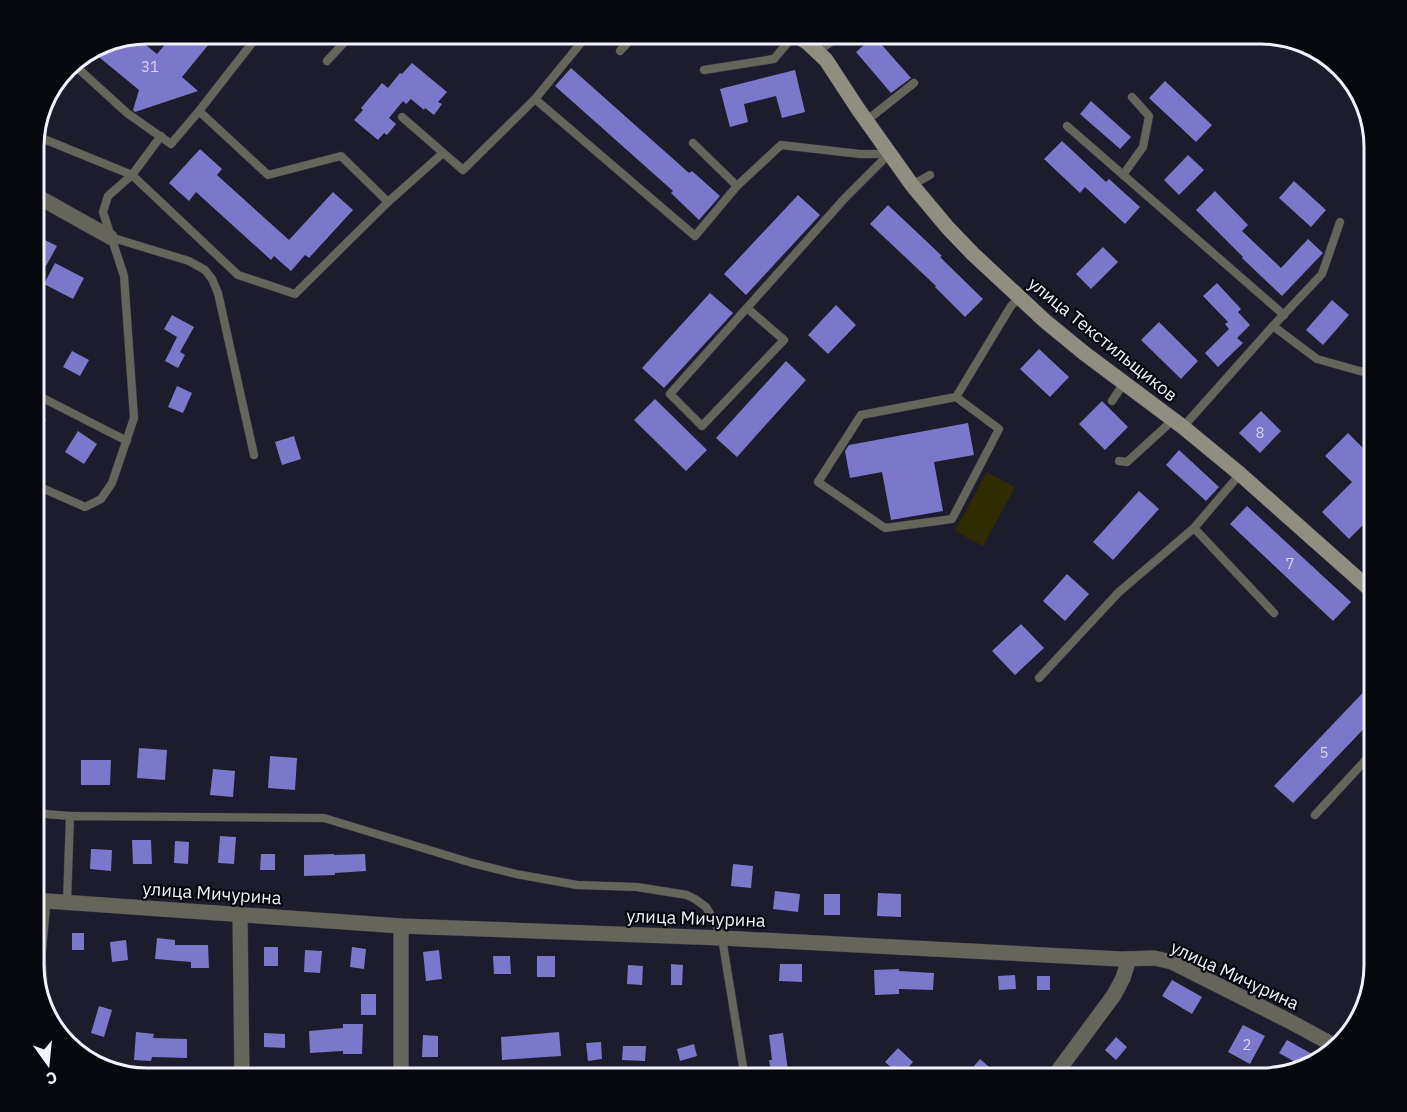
<svg xmlns="http://www.w3.org/2000/svg" width="1407" height="1112" font-family="'IBM Plex Sans',sans-serif">
<rect width="100%" height="100%" fill="#1c1c2c"/>
<polygon fill="#302c00" points="987,472 1015,487 983,546 955,531"/>
<g fill="#7b78cb">
<polygon points="175,33 218,33 182,77 198,91 135,112 133,110 139,90 94,53 136,37 157,54"/>
<polygon points="874,36 911,78 891,93 856,52"/>
<polygon points="412,63 447,92 438,102 442,104 434,115 425,108 424,110 411,99 406,104 403,101 389,118 396,124 387,135 384,133 378,140 354,120 363,110 361,108 382,83 388,88 400,73 402,74"/>
<polygon points="571,68 689,173 692,171 720,196 699,220 671,193 673,191 555,86"/>
<polygon points="795,70 805,112 782,118 776,96 744,104 748,122 730,127 720,89"/>
<polygon points="1165,81 1212,125 1196,142 1149,98"/>
<polygon points="1091,101 1131,137 1120,149 1080,114"/>
<polygon points="1062,141 1106,182 1109,179 1140,207 1125,224 1085,187 1080,193 1044,159"/>
<polygon points="200,149 222,169 217,175 289,240 333,192 353,210 309,258 305,255 291,271 274,256 271,260 196,192 189,201 169,183"/>
<polygon points="1188,155 1204,170 1179,195 1164,180"/>
<polygon points="1294,181 1326,210 1311,227 1279,198"/>
<polygon points="1215,191 1248,225 1242,231 1281,268 1308,239 1323,253 1282,296 1242,258 1243,257 1196,210"/>
<polygon points="798,195 820,215 746,295 724,274"/>
<polygon points="888,205 942,256 940,257 983,299 965,317 935,287 936,286 870,224"/>
<polygon points="33,234 57,246 46,266 33,259"/>
<polygon points="1103,247 1118,262 1091,289 1076,274"/>
<polygon points="55,263 84,278 73,299 44,284"/>
<polygon points="1217,283 1241,309 1238,312 1250,325 1237,338 1243,343 1218,367 1205,353 1229,329 1225,324 1228,322 1203,296"/>
<polygon points="710,293 733,313 664,388 642,368"/>
<polygon points="1332,300 1349,315 1323,345 1306,330"/>
<polygon points="836,305 856,325 828,354 808,335"/>
<polygon points="172,315 194,327 180,352 185,355 178,368 165,361 177,337 164,329"/>
<polygon points="1159,322 1198,361 1181,379 1141,340"/>
<polygon points="1039,349 1069,377 1050,397 1020,369"/>
<polygon points="72,351 89,360 80,376 63,367"/>
<polygon points="786,361 806,380 737,457 716,438"/>
<polygon points="177,386 192,393 183,413 168,407"/>
<polygon points="655,399 707,450 686,471 634,420"/>
<polygon points="1102,401 1128,427 1105,450 1079,424"/>
<polygon points="33,411 46,420 33,439"/>
<polygon points="1261,411 1281,431 1260,453 1239,433"/>
<polygon points="968,423 974,455 934,462 943,511 891,520 882,472 850,478 845,451 849,445"/>
<polygon points="78,431 97,444 84,464 65,452"/>
<polygon points="1348,433 1374,459 1374,514 1349,539 1322,512 1352,482 1325,456"/>
<polygon points="294,436 301,459 282,465 275,442"/>
<polygon points="1179,450 1219,487 1206,501 1166,465"/>
<polygon points="1139,491 1159,509 1113,560 1093,542"/>
<polygon points="1247,506 1351,602 1333,621 1230,524"/>
<polygon points="1067,574 1089,594 1065,621 1043,601"/>
<polygon points="1021,624 1044,648 1015,675 992,651"/>
<polygon points="1374,681 1374,718 1293,803 1274,786"/>
<polygon points="139,748 167,750 165,780 137,778"/>
<polygon points="33,756 44,757 44,785 33,785"/>
<polygon points="270,756 297,758 295,790 268,788"/>
<polygon points="81,760 111,760 110,785 81,785"/>
<polygon points="213,769 235,771 233,797 210,795"/>
<polygon points="220,836 236,837 234,864 218,863"/>
<polygon points="132,840 151,840 152,864 133,864"/>
<polygon points="175,841 189,842 188,864 174,863"/>
<polygon points="91,849 112,850 111,871 90,869"/>
<polygon points="261,854 275,854 275,870 260,870"/>
<polygon points="334,854 334,855 365,854 366,871 335,873 335,875 304,876 304,855"/>
<polygon points="733,864 753,866 751,888 731,886"/>
<polygon points="775,891 800,894 798,912 773,909"/>
<polygon points="878,893 901,894 901,917 877,916"/>
<rect x="824" y="894" width="16" height="21"/>
<rect x="72" y="933" width="12" height="17"/>
<polygon points="157,938 175,940 175,945 208,945 209,968 191,968 191,962 155,959"/>
<polygon points="126,940 128,960 112,962 110,942"/>
<rect x="264" y="947" width="14" height="19"/>
<polygon points="352,947 366,949 364,969 350,967"/>
<polygon points="305,950 322,951 320,973 304,972"/>
<polygon points="439,950 442,979 426,981 423,952"/>
<polygon points="493,956 510,956 511,974 494,974"/>
<rect x="537" y="956" width="18" height="21"/>
<polygon points="671,964 683,965 682,985 671,985"/>
<polygon points="780,964 802,964 802,982 779,981"/>
<polygon points="628,965 643,966 642,985 627,984"/>
<polygon points="899,969 899,971 934,973 933,990 899,989 899,994 875,995 874,970"/>
<polygon points="1015,975 1016,989 999,990 998,976"/>
<rect x="1037" y="976" width="13" height="14"/>
<polygon points="1172,980 1202,997 1192,1014 1162,996"/>
<rect x="361" y="994" width="15" height="21"/>
<polygon points="99,1006 112,1010 104,1037 91,1033"/>
<polygon points="343,1024 363,1024 362,1054 343,1054 343,1051 310,1053 309,1031 343,1028"/>
<polygon points="1243,1025 1265,1036 1250,1064 1228,1052"/>
<polygon points="136,1032 154,1034 153,1038 187,1039 187,1058 152,1057 151,1061 134,1060"/>
<polygon points="559,1032 561,1056 502,1060 501,1037"/>
<polygon points="264,1033 285,1034 285,1048 264,1047"/>
<polygon points="783,1033 789,1079 772,1079 769,1060 772,1060 769,1035"/>
<polygon points="423,1035 438,1036 438,1057 422,1057"/>
<polygon points="1116,1037 1127,1047 1116,1060 1105,1050"/>
<polygon points="1287,1040 1312,1054 1304,1067 1279,1053"/>
<polygon points="601,1042 602,1059 588,1061 586,1043"/>
<polygon points="694,1044 697,1056 680,1061 677,1049"/>
<polygon points="623,1046 646,1046 645,1061 622,1060"/>
<polygon points="898,1048 913,1062 901,1076 885,1062"/>
<polygon points="980,1059 995,1072 990,1079 963,1079"/>
</g>
<g fill="none" stroke-linecap="round" stroke-linejoin="round">
<defs>
<g id="service">
<polyline points="589,33 535,99 695,236 737,186 693,143"/>
<polyline points="620,51 636,33"/>
<polyline points="818,51 844,33"/>
<polyline points="327,61 353,33"/>
<polyline points="71,62 127,113 171,144 199,111 260,33"/>
<polyline points="704,70 774,59 794,35"/>
<polyline points="402,117 463,170 535,99"/>
<polyline points="866,121 914,83"/>
<polyline points="1067,126 1284,315"/>
<polyline points="161,136 132,175 238,275 295,294 388,202 341,156 268,175 199,111"/>
<polyline points="1123,175 1143,147 1149,116 1132,97"/>
<polyline points="912,185 930,175"/>
<polyline points="737,186 781,145 860,154 889,154"/>
<polyline points="388,202 443,153"/>
<polyline points="110,237 189,261 205,270 212,279 218,293 254,455"/>
<polyline points="747,308 784,340 702,426 670,394 845,198 889,154"/>
<polyline points="1273,326 1317,359 1374,375"/>
<polyline points="33,393 127,441"/>
<polyline points="956,397 861,415 818,482 885,528 952,519 999,429 956,397 1011,306 1019,298"/>
<polyline points="1112,401 1124,383"/>
<polyline points="1183,427 1273,326 1322,274 1340,222"/>
<polyline points="1119,461 1127,462 1173,420"/>
<polyline points="1240,474 1194,528 1274,613"/>
<polyline points="33,484 85,507 101,499 112,483 134,418 124,276 103,212 108,196 132,175 34,135"/>
<polyline points="1039,678 1119,592 1194,528"/>
<polyline points="33,813 70,816"/>
<polyline points="1315,815 1374,751"/>
<polyline points="67,902 70,816 324,818 472,863 516,874 577,885 637,887 687,895 695,899 706,907 715,922 722,938 745,1079"/>
</g>
<g id="minor">
<polyline points="33,194 110,237"/>
<polyline points="33,900 401,926 722,938 1121,959 1154,958 1172,962 1289,1021 1337,1047"/>
<polyline points="240,915 242,1079"/>
<polyline points="401,926 401,1079"/>
<polyline points="41,1002 38,956 43,901"/>
<polyline points="1052,1079 1114,995 1123,978 1129,959"/>
</g>
<polyline id="secondary" points="792,33 808,43 826,60 858,109 912,185 948,228 973,254 1045,321 1084,353 1183,427 1240,474 1374,593"/>
</defs>
<use href="#service" stroke="#363645" stroke-width="9"/>
<use href="#minor" stroke="#363645" stroke-width="16"/>
<use href="#secondary" stroke="#363645" stroke-width="16"/>
<polyline stroke="#737482" stroke-width="2" stroke-dasharray="6 3" stroke-linecap="butt" points="763,33 777,39"/>
<use href="#service" stroke="#65655c" stroke-width="8"/>
<use href="#minor" stroke="#65655c" stroke-width="15"/>
<use href="#secondary" stroke="#8f8e80" stroke-width="15"/>
</g>
<g text-anchor="middle" dominant-baseline="central" stroke-width="4.5" stroke-linejoin="round" paint-order="stroke">
<g font-size="15" fill="#d4d4f0">
<text x="150" y="66">31</text>
<text x="1260" y="432">8</text>
<text x="1290" y="563">7</text>
<text x="1324" y="752">5</text>
<text x="1247" y="1044">2</text>
</g>
<g font-size="18" fill="#f1f2fd" stroke="#07070e">
<text transform="translate(1103 339) rotate(39)">улица Текстильщиков</text>
<text transform="translate(212 893) rotate(4)">улица Мичурина</text>
<text transform="translate(696 918) rotate(2)">улица Мичурина</text>
<text transform="translate(1235 975) rotate(25)">улица Мичурина</text>
</g>
</g>
<path d="M0 0H1407V1112H0ZM147 44H1261A103 103 0 0 1 1364 147V965A103 103 0 0 1 1261 1068H147A103 103 0 0 1 44 965V147A103 103 0 0 1 147 44Z" fill="#07070e" fill-rule="evenodd"/>
<path fill="none" stroke="#f1f2fd" stroke-width="3" d="M147 44H1261A103 103 0 0 1 1364 147V965A103 103 0 0 1 1261 1068H147A103 103 0 0 1 44 965V147A103 103 0 0 1 147 44Z"/>
<g transform="translate(48 1064) rotate(165)" stroke="#07070e" stroke-width="4.5" paint-order="stroke">
<path d="M0-4.5L10 22L0 15L-10 22Z" fill="#f1f2fd"/>
<text y="-9" font-size="16" font-weight="bold" text-anchor="middle" fill="#f1f2fd">С</text>
</g>
</svg>
